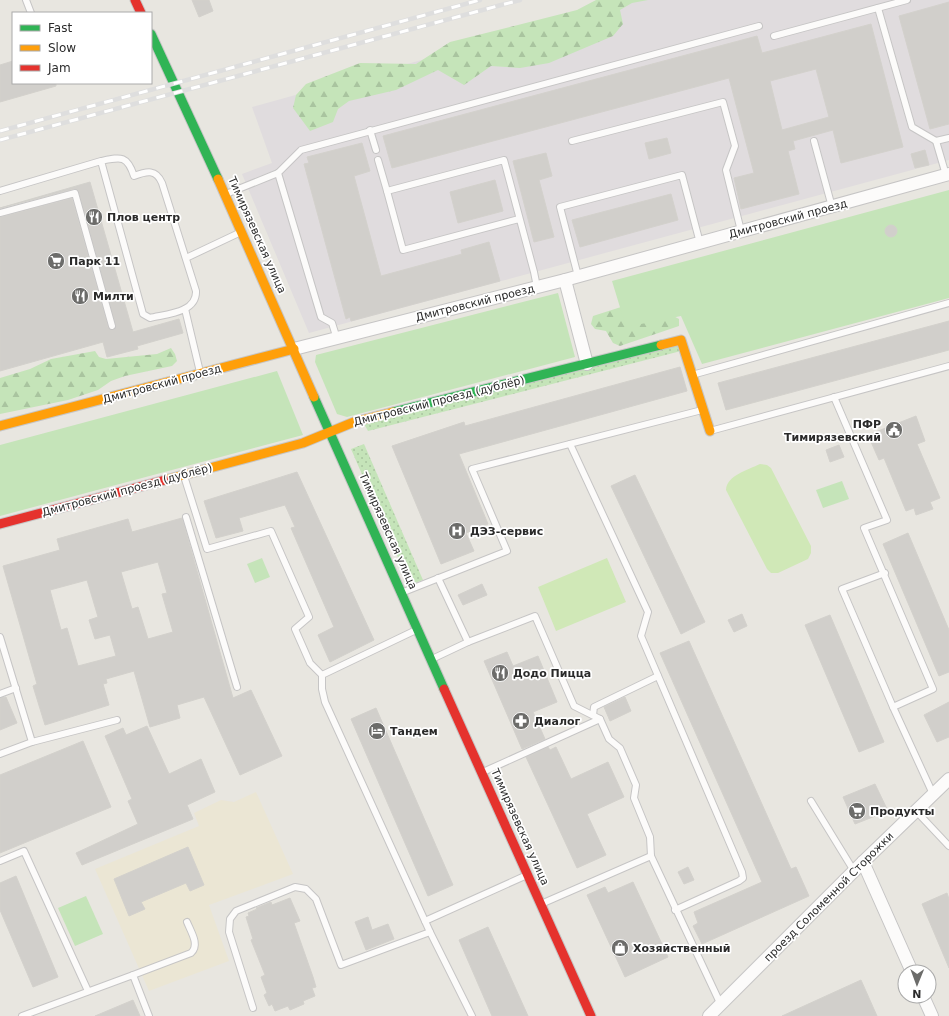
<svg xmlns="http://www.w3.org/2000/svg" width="949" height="1016" font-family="'DejaVu Sans',sans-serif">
<defs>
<pattern id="grass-dots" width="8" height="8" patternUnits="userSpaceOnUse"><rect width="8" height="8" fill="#c5e4b9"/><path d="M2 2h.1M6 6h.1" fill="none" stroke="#a9c49f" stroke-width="1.8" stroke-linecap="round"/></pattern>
<pattern id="forest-firs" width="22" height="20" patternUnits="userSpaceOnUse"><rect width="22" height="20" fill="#c5e4b9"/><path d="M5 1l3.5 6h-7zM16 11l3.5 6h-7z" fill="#a9c49f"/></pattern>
</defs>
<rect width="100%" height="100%" fill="#e8e6e0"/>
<polygon fill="#e0dcde" points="638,0 949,0 949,160 309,333 242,174 272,163 252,107"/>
<polygon fill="#ebe6d4" points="256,792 293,874 209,905 229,961 149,991 95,869 199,826 194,813 221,800 234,802"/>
<g fill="url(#grass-dots)">
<polygon points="679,345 681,351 368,431 364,424"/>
<polygon points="364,444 423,580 410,585 351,449"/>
</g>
<g fill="url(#forest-firs)">
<polygon points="596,0 648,0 632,3 620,10 623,24 613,36 549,63 520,68 491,66 464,85 438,70 396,90 349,101 338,109 333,122 310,131 293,108 296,95 306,84 360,63 416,64 450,42 577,10"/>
<polygon points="621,307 666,312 679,319 679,326 620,346 613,343 606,331 595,329 591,324 593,316"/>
<polygon points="171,348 175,354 177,361 172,366 125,376 111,381 98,390 68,400 0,414 0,378 30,369 51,359 95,351 99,357 106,359 157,354"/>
</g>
<g fill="#c5e4b9">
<polygon points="949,190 949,298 702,364 681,316 626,327 612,281"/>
<polygon points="558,293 575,357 347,417 337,414 315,362 316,355"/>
<polygon points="277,371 303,435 0,516 0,445"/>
<polygon points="842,481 849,499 823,508 816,490"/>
<polygon points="262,558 270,577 255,583 247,564"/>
<polygon points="86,896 103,934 75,946 58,908"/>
</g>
<g fill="#d0e8b7">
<path d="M 760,464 L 767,465 L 771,468 L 811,546 L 811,553 L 808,559 L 778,573 L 771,573 L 767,569 L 726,490 C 727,475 748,470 760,464 Z"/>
<polygon points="607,558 626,602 556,631 538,587"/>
</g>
<g fill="#d1cfcb" stroke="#d3d1cc" fill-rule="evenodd">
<polygon points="192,0 209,0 213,11 199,17"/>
<polygon points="949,2 949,124 930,129 899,16"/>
<path d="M 871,24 L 903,147 L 841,163 L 833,130 L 793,141 L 795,149 L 788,151 L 799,194 L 741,209 L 734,178 L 754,173 L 729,78 L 392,168 L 383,136 L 757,36 L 762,53 ZM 816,69 L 829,117 L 782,130 L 770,81 Z"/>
<polygon points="13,61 13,83 56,83 56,86 0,102 0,65"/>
<polygon points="667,138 671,153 649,159 645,143"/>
<polygon points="362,143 370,171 354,176 381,276 462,254 461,250 489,242 500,281 351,321 350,317 346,319 304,164 309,163 307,157"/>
<polygon points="925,150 929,165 915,168 911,154"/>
<polygon points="546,153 552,176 539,180 554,237 534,242 513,161"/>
<polygon points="495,180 503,211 458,223 450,192"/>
<polygon points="90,182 133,332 179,319 183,333 137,346 138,349 107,357 103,342 0,371 0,217 72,198 108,327 111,330 116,327 78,190 74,189 0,208"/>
<polygon points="671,194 678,220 580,247 572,220"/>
<circle cx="891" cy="231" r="6"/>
<polygon points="949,321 949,350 726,410 718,383"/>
<polygon points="680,367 687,391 459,454 488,524 466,533 474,551 441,564 392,446 464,422 465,426"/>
<polygon points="916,416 925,441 917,444 940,498 930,502 933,509 916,515 914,508 906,511 884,458 879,460 868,435"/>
<polygon points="839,445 844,457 830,462 826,450"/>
<polygon points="297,472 374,640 330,662 318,635 334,627 291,528 295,527 285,505 239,518 243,531 216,538 204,501"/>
<polygon points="635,475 705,622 681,634 611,486"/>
<path d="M 182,518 L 233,698 L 251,690 L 282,756 L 240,775 L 204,697 L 177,705 L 180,718 L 150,727 L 134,671 L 106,679 L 107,683 L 103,684 L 109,705 L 45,725 L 33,686 L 37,684 L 3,566 L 60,550 L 57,539 L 128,519 L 132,532 ZM 158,562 L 167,593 L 162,594 L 173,632 L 148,639 L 138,607 L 132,609 L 121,572 ZM 87,580 L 98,617 L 89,620 L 95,639 L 110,635 L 116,656 L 78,666 L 67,628 L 61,630 L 50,590 Z"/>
<polygon points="908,533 949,630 949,672 939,676 883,544"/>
<polygon points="482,584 487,595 463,605 458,595"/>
<polygon points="742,614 747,626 734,632 728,620"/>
<polygon points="830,615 884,742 859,752 805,625"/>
<polygon points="689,641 791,869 796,867 809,896 702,944 693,926 698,923 694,912 762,882 660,653"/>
<polygon points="507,652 513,666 538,656 557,702 533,712 545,739 522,749 484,661"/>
<polygon points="6,697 17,723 0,730 0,698"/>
<polygon points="625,697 631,711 610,721 604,707"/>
<polygon points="949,702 949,737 937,742 924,715"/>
<polygon points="376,708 453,885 428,896 351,719"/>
<polygon points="147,726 169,774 201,759 215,792 187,805 193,819 82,865 76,853 138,824 128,801 132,799 105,736 123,728 126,735"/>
<polygon points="83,741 111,807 0,853 0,775"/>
<polygon points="548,747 550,750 556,747 571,779 608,762 624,797 587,814 606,855 577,868 526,757"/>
<polygon points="875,784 888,811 855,824 843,797"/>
<polygon points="188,847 204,885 190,891 186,883 141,902 145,909 129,916 114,879"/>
<polygon points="688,867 694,880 684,884 678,872"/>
<polygon points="16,876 58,977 33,987 0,910 0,883"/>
<polygon points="633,882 668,957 625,977 587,895 605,887 608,893"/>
<polygon points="947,893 949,899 949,968 922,904"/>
<polygon points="290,898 300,921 294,923 313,977 316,987 312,988 315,996 303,1001 304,1004 290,1010 288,1006 275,1011 272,1004 269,1006 264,995 267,993 261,977 265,975 251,940 253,939 246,917 249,916 248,913 257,909 256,908 271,902 272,905"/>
<polygon points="368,917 372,930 388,924 394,939 366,950 355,922"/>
<polygon points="488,927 528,1016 492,1016 459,940"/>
<polygon points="861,980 877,1016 782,1016"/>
<polygon points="133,1000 140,1016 95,1016"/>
</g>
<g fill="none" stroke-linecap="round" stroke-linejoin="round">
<defs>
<g id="lane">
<polyline points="26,0 31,13"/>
<polyline points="878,8 912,127 936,141"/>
<polyline points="774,36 907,0"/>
<polyline points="370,130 376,150"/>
<polyline points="572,141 723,102 735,146 726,170 741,231"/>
<polyline points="814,141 832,207"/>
<polyline points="378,160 387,191"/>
<polyline points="946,175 936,141 949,138"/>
<path d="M 0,191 L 101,161 C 121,157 127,155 134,176 C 147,171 156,169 162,183 L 196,291 C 197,313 166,314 150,318 L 143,314 L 101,161"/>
<polyline points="226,194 278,173"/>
<polyline points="0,213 75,193 112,326"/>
<polyline points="519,219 403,250 387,191 504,160 534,272 537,287"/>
<polyline points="186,258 241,232"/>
<polyline points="578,276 560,207 682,175 700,243"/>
<polyline points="185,309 200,372"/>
<polyline points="337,339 332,323 321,317 278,173 301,150 759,26"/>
<polyline points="692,375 949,303"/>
<polyline points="834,397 887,520 864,528 933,689 893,707"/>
<polyline points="710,431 949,366"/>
<polyline points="570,444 648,612 641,636 742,872 743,878 739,881 675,910"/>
<polyline points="184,476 207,549 271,531 309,617 295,629 310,663 322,675 322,689 325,702 430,932 472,1016"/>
<polyline points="186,517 237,687"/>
<polyline points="885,573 842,589 893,707 933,794"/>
<polyline points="438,578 468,642"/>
<polyline points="401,593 507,551 472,469 702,410"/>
<polyline points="0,637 32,742"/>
<polyline points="432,659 468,642 535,616 574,706 600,719"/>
<polyline points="322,675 416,630"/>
<polyline points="0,694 16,688"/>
<polyline points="593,715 594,707 658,676"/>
<polyline points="0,754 32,742 117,720"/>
<polyline points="483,772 600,719 609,739 620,748 636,785 634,798 650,837 651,856"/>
<polyline points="811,801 854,871"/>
<polyline points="916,811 949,846"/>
<polyline points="0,861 24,851 88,991"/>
<polyline points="541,904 651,856 721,1005"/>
<polyline points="425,921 527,875"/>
<path d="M 133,975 L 191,953 C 200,945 191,932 187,922"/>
<polyline points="253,1008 229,932 230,919 236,911 295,887 306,889 316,899 341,965 430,932"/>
<polyline points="22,1016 133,975 149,1016"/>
</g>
<g id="street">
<polyline points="565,280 587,364"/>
<polyline points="294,349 565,280 949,174"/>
<polyline points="863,862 912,972"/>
<polyline points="923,996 932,1016"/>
<polyline points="709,1016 863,862 949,779"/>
</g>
<g id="fast">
<polyline points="151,34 218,179"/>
<polyline points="314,397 444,689"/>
<polyline points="393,412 661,345"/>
</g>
<g id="slow">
<polyline points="218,179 314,397"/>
<polyline points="661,345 681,340 710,431"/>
<polyline points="0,426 294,349"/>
<polyline points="165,480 303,443 354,422 393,412"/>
</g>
<g id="jam">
<polyline points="135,0 141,13"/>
<polyline points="0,524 165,480"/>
<polyline points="444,689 591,1016"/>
</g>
</defs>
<use href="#lane" stroke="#c6c5c5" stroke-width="8"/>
<use href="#street" stroke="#c6c5c5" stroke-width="14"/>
<use href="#fast" stroke="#c6c5c5" stroke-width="11"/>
<use href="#slow" stroke="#c6c5c5" stroke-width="11"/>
<use href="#jam" stroke="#c6c5c5" stroke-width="11"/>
<use href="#lane" stroke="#fcfbfa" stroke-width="6"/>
<use href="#street" stroke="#fcfbfa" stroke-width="12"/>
<use href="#fast" stroke="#30b455" stroke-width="9"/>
<use href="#slow" stroke="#ff9f0a" stroke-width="9"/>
<use href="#jam" stroke="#e5322d" stroke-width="9"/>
<defs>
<g id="rail">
<polyline points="0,131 480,0"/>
<polyline points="0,140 520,0"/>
</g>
</defs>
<use href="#rail" stroke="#dedede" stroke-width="4.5"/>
<use href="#rail" stroke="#fff" stroke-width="3" stroke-dasharray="9" stroke-linecap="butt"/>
</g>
<defs>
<symbol id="restaurant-disc" viewBox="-11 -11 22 22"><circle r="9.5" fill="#6c6c6a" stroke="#fff"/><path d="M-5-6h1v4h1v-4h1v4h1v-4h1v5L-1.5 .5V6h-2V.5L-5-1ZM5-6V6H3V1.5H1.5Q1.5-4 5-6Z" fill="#fff"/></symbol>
<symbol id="supermarket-disc" viewBox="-11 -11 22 22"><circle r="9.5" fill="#6c6c6a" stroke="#fff"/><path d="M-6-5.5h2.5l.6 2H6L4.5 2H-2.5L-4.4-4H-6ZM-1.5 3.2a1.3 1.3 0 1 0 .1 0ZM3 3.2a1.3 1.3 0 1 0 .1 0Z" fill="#fff"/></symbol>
<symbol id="civic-disc" viewBox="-11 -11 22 22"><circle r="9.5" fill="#6c6c6a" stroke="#fff"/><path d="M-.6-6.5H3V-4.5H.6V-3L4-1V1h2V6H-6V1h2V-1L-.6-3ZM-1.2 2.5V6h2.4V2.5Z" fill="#fff"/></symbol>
<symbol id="hospital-disc" viewBox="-11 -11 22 22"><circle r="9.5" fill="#6c6c6a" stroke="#fff"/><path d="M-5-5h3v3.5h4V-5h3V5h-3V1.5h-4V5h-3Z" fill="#fff"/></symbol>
<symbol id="pharmacy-disc" viewBox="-11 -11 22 22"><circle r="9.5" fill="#6c6c6a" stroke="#fff"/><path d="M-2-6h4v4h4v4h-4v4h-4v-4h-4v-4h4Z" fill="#fff"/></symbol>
<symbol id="hotel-disc" viewBox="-11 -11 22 22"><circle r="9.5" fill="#6c6c6a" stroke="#fff"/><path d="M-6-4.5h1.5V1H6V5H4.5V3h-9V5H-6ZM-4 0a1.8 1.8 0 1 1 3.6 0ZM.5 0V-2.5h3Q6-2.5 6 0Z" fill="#fff"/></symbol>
<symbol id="shop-disc" viewBox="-11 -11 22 22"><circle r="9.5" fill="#6c6c6a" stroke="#fff"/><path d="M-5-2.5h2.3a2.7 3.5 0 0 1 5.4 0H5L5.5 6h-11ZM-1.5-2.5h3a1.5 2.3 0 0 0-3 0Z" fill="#fff"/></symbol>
</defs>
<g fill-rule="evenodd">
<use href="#restaurant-disc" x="84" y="207" width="20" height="20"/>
<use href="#supermarket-disc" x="46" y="251" width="20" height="20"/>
<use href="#restaurant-disc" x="70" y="286" width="20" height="20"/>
<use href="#civic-disc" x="884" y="420" width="20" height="20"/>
<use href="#hospital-disc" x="447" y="521" width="20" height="20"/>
<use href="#restaurant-disc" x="490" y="663" width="20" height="20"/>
<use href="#pharmacy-disc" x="511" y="711" width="20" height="20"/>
<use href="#hotel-disc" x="367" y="721" width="20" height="20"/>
<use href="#supermarket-disc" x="847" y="801" width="20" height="20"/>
<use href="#shop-disc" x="610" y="938" width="20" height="20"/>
</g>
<g text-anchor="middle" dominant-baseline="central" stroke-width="3.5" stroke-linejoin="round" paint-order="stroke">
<g font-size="11" font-weight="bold" fill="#2a2a2a" stroke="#fff" text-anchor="start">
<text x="107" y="217">Плов центр</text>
<text x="69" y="261">Парк 11</text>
<text x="93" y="296">Милти</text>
<text x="881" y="424" text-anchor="end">ПФР<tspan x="881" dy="13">Тимирязевский</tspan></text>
<text x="470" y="531">ДЭЗ-сервис</text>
<text x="513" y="673">Додо Пицца</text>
<text x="534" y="721">Диалог</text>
<text x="390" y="731">Тандем</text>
<text x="870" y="811">Продукты</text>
<text x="633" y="948">Хозяйственный</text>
</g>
<g font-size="11" fill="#2a2a2a" stroke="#fff">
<text transform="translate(788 219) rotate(-15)">Дмитровский проезд</text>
<text transform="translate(257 235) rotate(66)">Тимирязевская улица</text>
<text transform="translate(475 303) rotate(-14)">Дмитровский проезд</text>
<text transform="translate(162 384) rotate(-15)">Дмитровский проезд</text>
<text transform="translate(439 401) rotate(-14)">Дмитровский проезд (дублёр)</text>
<text transform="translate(127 490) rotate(-15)">Дмитровский проезд (дублёр)</text>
<text transform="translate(388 531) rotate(66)">Тимирязевская улица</text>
<text transform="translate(520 827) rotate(66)">Тимирязевская улица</text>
<text transform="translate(829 897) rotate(-45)">проезд Соломенной Сторожки</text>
</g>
</g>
<rect x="12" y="12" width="140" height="72" fill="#ffffff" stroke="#aaaaaa"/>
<rect x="20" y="25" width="20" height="6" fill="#30b455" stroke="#aaaaaa"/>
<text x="48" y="32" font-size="12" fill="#2a2a2a">Fast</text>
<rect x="20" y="45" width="20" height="6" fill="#ff9f0a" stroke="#aaaaaa"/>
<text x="48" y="52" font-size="12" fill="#2a2a2a">Slow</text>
<rect x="20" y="65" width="20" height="6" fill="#e5322d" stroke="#aaaaaa"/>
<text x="48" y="72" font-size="12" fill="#2a2a2a">Jam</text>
<g transform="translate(917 984) rotate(181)"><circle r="19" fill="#ffffff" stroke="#aaaaaa"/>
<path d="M0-3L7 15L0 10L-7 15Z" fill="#6c6c6a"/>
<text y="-6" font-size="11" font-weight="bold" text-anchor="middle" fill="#2a2a2a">N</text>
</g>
</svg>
